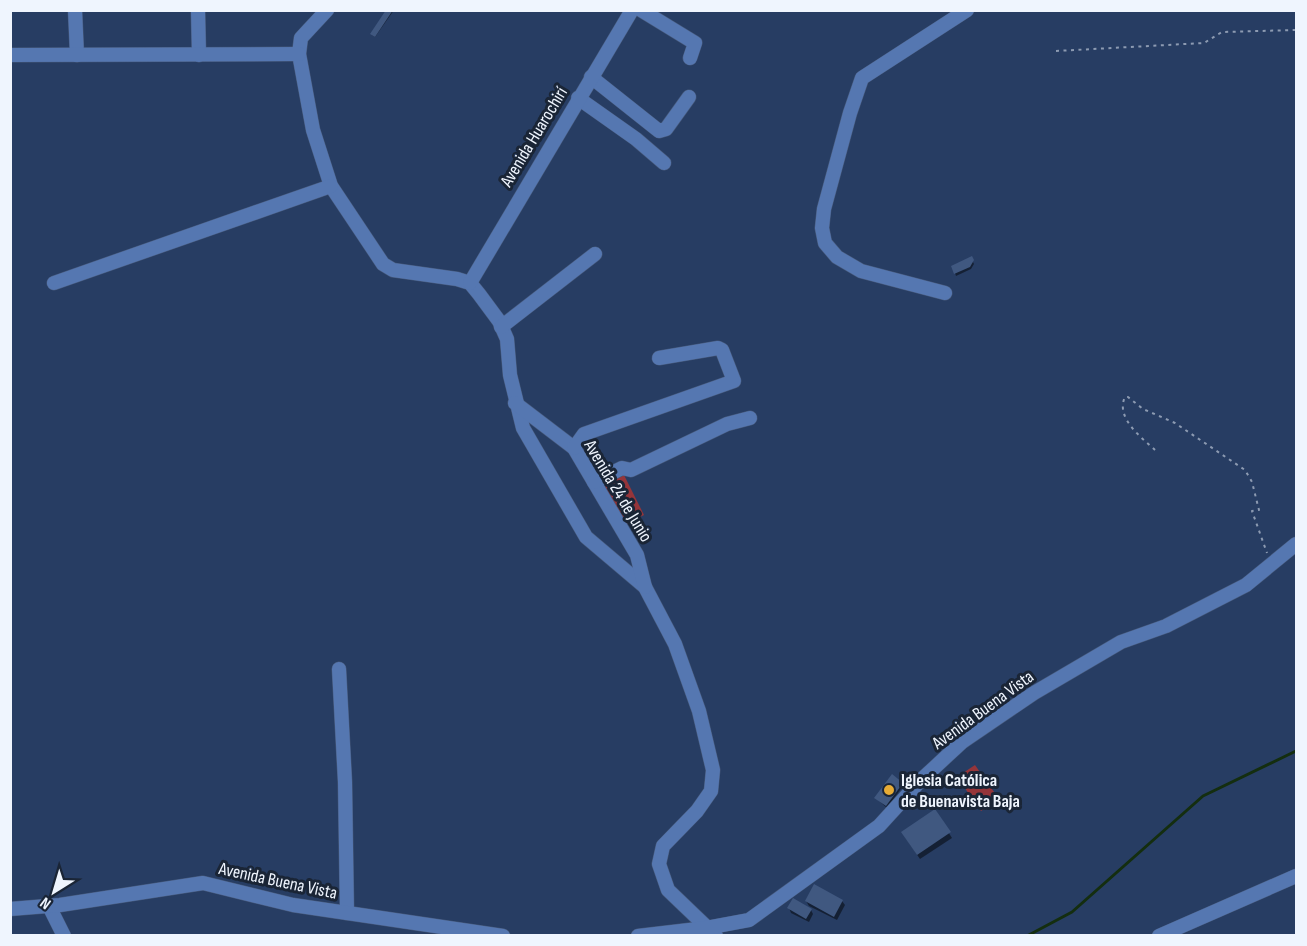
<svg xmlns="http://www.w3.org/2000/svg" width="1307" height="946" font-family="'Sofia Sans Condensed',sans-serif">
<rect width="100%" height="100%" fill="#273d63"/>
<g fill="#95353a">
<polygon points="624,475 644,515 624,525 604,485"/>
<polygon points="975,765 999,799 981,811 957,777"/>
</g>
<g fill="#0007">
<polygon points="388,10 394,10 375,37 372,35"/>
<polygon points="971,258 974,264 971,269 956,276 953,267"/>
<polygon points="902,784 903,786 887,808 878,800"/>
<polygon points="935,811 952,838 920,859 905,837"/>
<polygon points="806,901 842,901 845,905 837,920 809,906"/>
<polygon points="789,908 811,910 813,914 809,922 791,913"/>
</g>
<g fill="none" stroke-linecap="round" stroke-linejoin="round">
<polyline stroke="#142e0f" stroke-width="3" points="1027,936 1072,912 1203,796 1296,751"/>
</g>
<g fill="#405880">
<polygon points="386,10 393,10 375,37 370,34"/>
<polygon points="972,256 974,260 970,267 954,274 951,266"/>
<polygon points="892,774 903,783 886,806 874,798"/>
<polygon points="935,809 951,832 917,855 901,832"/>
<polygon points="814,884 843,900 834,917 805,901"/>
<polygon points="793,898 812,909 806,919 787,908"/>
</g>
<g fill="none" stroke-linecap="round" stroke-linejoin="round">
<defs>
<g id="minor">
<polyline points="75,10 77,55"/>
<polyline points="198,10 199,55"/>
<polyline points="327,10 301,38 299,54 313,130 331,186 383,264 393,270 457,279 470,283 479,294 499,321 507,339 510,375 523,428 586,537 645,587 675,644 699,711 713,770 711,791 697,811 663,846 659,864 668,890 716,936"/>
<polyline points="641,10 695,43 690,58"/>
<polyline points="10,55 299,54"/>
<polyline points="591,77 659,131 666,129 689,97"/>
<polyline points="578,98 636,139 664,163"/>
<polyline points="54,283 331,186"/>
<polyline points="470,283 632,10"/>
<polyline points="945,293 861,271 837,257 825,243 822,228 824,209 850,113 862,78 967,10"/>
<polyline points="501,327 595,254"/>
<polyline points="515,403 574,448 637,555 645,587"/>
<polyline points="574,448 584,434 734,381 722,350 718,348 659,358"/>
<polyline points="594,482 622,468 631,470 727,424 750,418"/>
<polyline points="339,669 345,782 347,913"/>
<polyline points="49,906 64,936"/>
<polyline points="10,909 60,905 203,883 293,905 503,936"/>
<polyline points="638,936 706,928 749,920 879,826 921,780 962,742 1034,693 1121,642 1166,626 1246,585 1296,544"/>
<polyline points="1159,936 1296,876"/>
</g>
</defs>
<use href="#minor" stroke="#475a7c" stroke-width="15"/>
<g stroke="#8d9bb2" stroke-width="2" stroke-dasharray="3 4.5" stroke-linecap="butt">
<polyline points="1056,51 1204,43 1222,32 1296,30"/>
<path d="M 1155,450 C 1142,438 1115,418 1125,397 L 1128,397 L 1143,409 L 1175,423 L 1245,470 L 1252,482 L 1259,510 L 1252,511 L 1267,553"/>
</g>
<use href="#minor" stroke="#5577b1" stroke-width="14"/>
</g>
<circle fill="#e7ac36" stroke="#1a2536" stroke-width="2" cx="889" cy="790" r="6"/>
<g text-anchor="middle" dominant-baseline="central" stroke-width="6" stroke-linejoin="round" paint-order="stroke">
<g font-size="18" fill="#eff5fe" stroke="#1a2536">
<text transform="translate(534 137) rotate(-59)">Avenida Huarochirí</text>
<text transform="translate(618 491) rotate(59)">Avenida 24 de Junio</text>
<text transform="translate(983 710) rotate(-36)">Avenida Buena Vista</text>
<text transform="translate(278 881) rotate(12)">Avenida Buena Vista</text>
</g>
<g font-size="18" font-weight="bold" fill="#eff5fe" stroke="#1a2536" text-anchor="start">
<text x="901" y="780">Iglesia Católica<tspan x="901" dy="21">de Buenavista Baja</tspan></text>
</g>
</g>
<rect width="1307" height="946" fill="none" stroke="#eff5fe" stroke-width="24"/>
<g transform="translate(54 892) rotate(217)" stroke="#1a2536" stroke-width="4.5" paint-order="stroke">
<path d="M0-4.5L10 22L0 15L-10 22Z" fill="#eff5fe"/>
<text y="-9" font-size="16" font-weight="bold" text-anchor="middle" fill="#eff5fe">N</text>
</g>
</svg>
